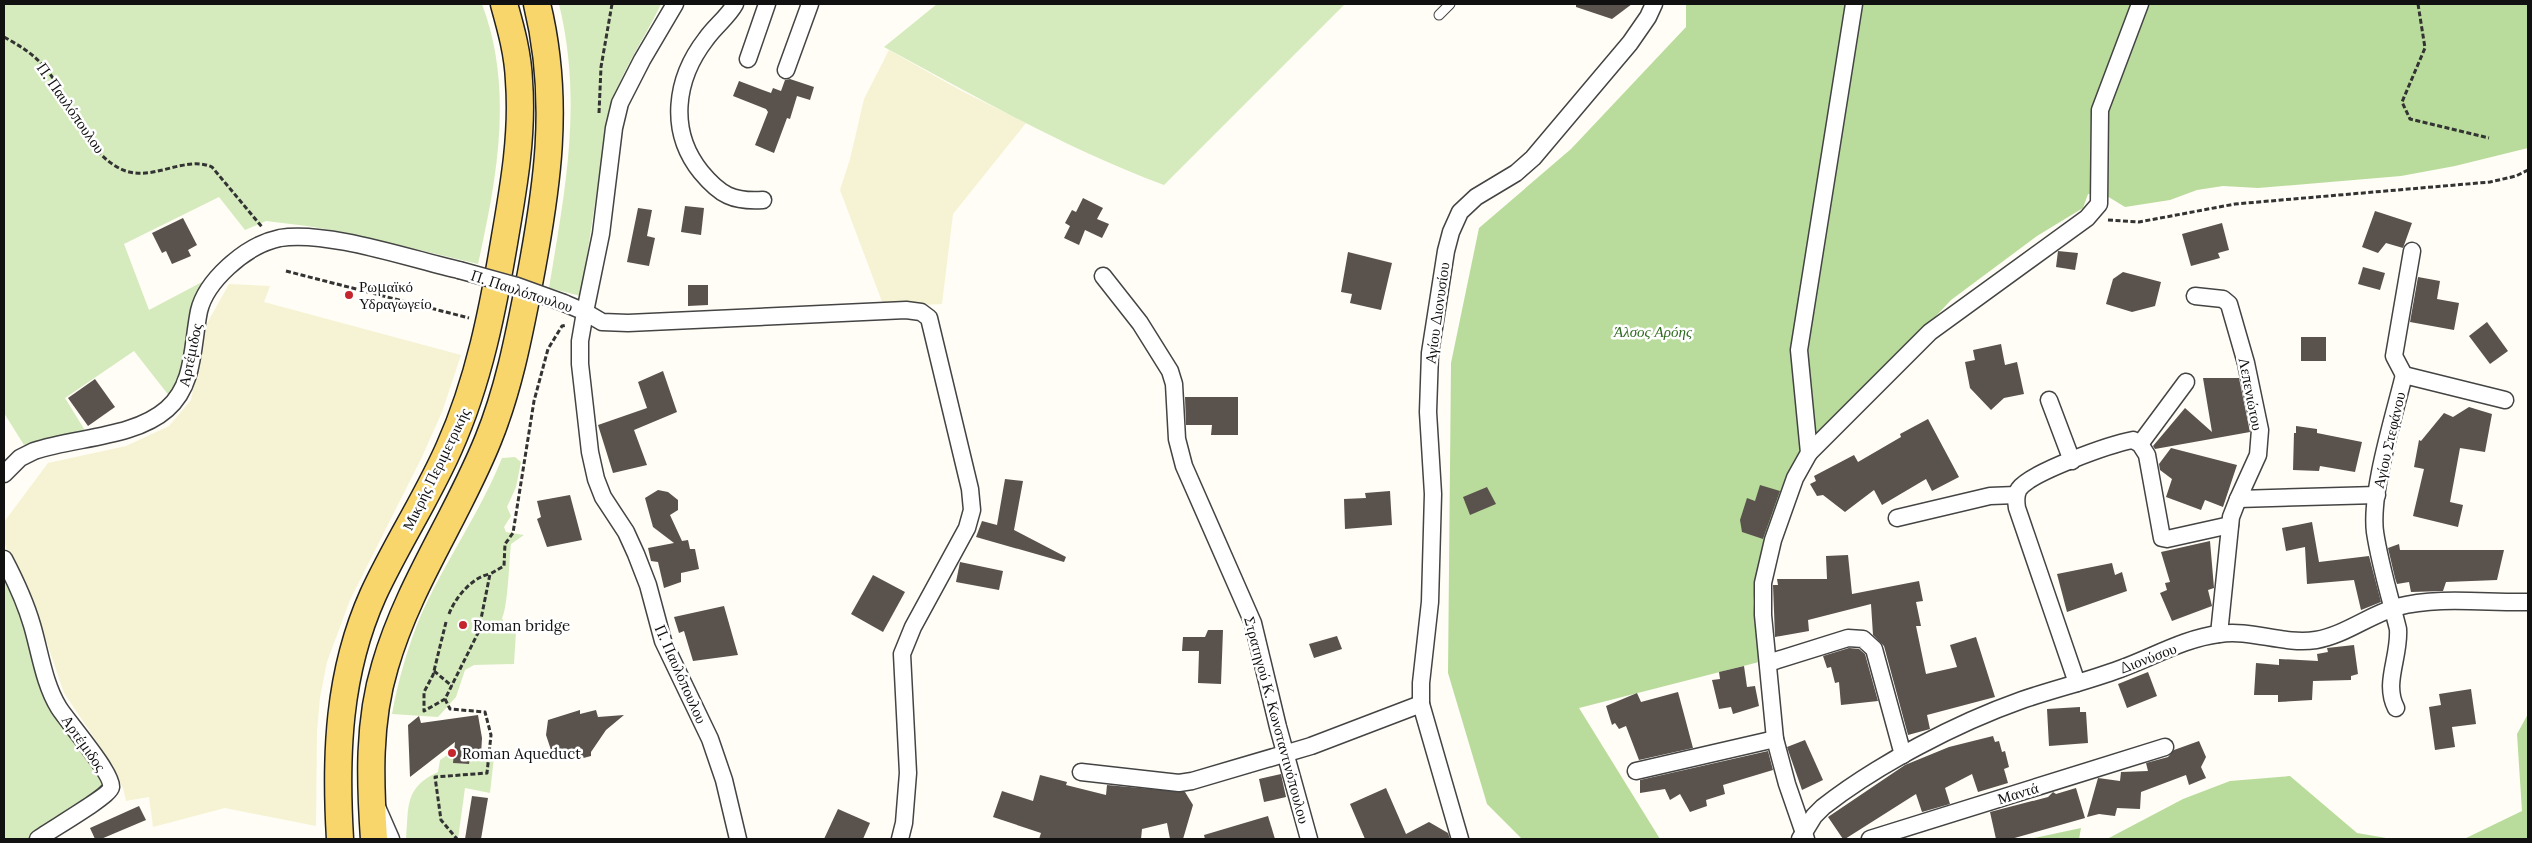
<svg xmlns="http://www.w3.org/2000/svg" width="2532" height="843" font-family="Lora,serif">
<rect width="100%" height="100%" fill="#fffdf5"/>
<g fill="#f6f3d4">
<polygon points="889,50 960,90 1026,123 953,214 942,304 884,307 840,190 850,159 864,99"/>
<polygon points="229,284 270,286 264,302 461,355 442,412 421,459 350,600 327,662 320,698 317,731 316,826 225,808 153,827 149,797 126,801 123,788 103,751 64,693 33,602 8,555 4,540 4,522 48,463 126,446 169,426 191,400 205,327"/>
</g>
<g fill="#d5ebbd">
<path d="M 4,4 L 482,4 C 514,89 497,178 478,264 L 348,233 L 307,226 L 266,221 L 245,230 L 219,197 L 124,244 L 149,310 L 202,282 C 182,318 190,361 170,397 L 134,351 L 65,398 L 86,432 L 24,445 L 4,413 Z"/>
<path d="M 559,4 L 661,4 C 640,48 618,73 607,123 L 581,296 L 549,288 C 565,190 583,103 559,4 Z"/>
<path d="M 937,4 L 1345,4 L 1164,185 C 1066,149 975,96 884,47 Z"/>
<path d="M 515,457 L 521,462 L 516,487 L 507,507 L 511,516 L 504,527 L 506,532 L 524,535 L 511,544 C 509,561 508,607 502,618 L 507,630 L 516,631 L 514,664 L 474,665 L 465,670 L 456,697 L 438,717 L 392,714 C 398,681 408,646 421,615 C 445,561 480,513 502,458 Z"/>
<polygon points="4,575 25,624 46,703 104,784 100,791 49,822 28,839 4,839"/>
<path d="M 472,751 L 477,751 L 478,755 L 494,757 L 490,793 L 465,788 L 458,839 L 406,839 C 409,806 404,788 438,772 L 440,760 L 452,752 L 454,763 L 467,764 Z"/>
</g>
<g fill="#b9dc9c">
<polygon points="1686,4 2528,4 2528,148 2455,166 2401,176 2258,188 2223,186 2197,190 2170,200 2125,207 2102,193 2088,194 2083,208 2037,236 1951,300 1907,347 1805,448 1789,471 1757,573 1753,602 1759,662 1579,708 1660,839 1522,839 1487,804 1448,673 1451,363 1479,228 1571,149 1686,27"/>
<polygon points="2528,714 2528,839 2464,839 2522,811 2517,734"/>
<polygon points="2290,776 2357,833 2392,839 2107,839 2183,799 2230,781"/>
<polygon points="2081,828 2079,839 2030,839"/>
</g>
<g fill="#5a524d">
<polygon points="1576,4 1632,4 1612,19 1576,7"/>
<polygon points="790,79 814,87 810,100 797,96 790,119 787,118 774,153 755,145 768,112 766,109 733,96 739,81 771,93 773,88 781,91 785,80"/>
<polygon points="1083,198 1103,208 1097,219 1109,224 1102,238 1085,230 1079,245 1064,238 1070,226 1065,223 1072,210 1076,212"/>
<polygon points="685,206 704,208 701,235 681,232"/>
<polygon points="638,208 652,210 647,236 655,238 649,266 627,262"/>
<polygon points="2375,211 2412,223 2403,248 2386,243 2378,253 2362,247"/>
<polygon points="183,218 197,245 188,250 191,256 172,264 166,251 162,253 152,233"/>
<polygon points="2222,223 2229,250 2218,253 2220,258 2191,266 2182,234"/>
<polygon points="2058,251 2078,253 2075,270 2056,267"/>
<polygon points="1348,252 1392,263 1381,310 1350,303 1352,294 1341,292"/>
<polygon points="2363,267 2385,273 2380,290 2358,284"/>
<polygon points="2123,272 2161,282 2155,306 2132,312 2106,304 2113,279"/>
<polygon points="2418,277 2440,281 2437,299 2459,303 2454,330 2410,322"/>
<polygon points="688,285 708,285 708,305 688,306"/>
<polygon points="2487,322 2508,351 2490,364 2469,336"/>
<rect x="2301" y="337" width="25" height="24"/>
<polygon points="2001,344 2005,365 2017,362 2024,394 2004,398 1991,410 1970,388 1965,362 1975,360 1973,350"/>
<polygon points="663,371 677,412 634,430 647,465 613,473 598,425 647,408 638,382"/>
<polygon points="2203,378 2239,378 2250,432 2155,449 2153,446 2185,408 2212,432"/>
<polygon points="95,379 115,407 88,426 68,398"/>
<polygon points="1185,397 1238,397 1238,435 1211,435 1212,425 1186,425"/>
<polygon points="2469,407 2492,414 2485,452 2460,448 2450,502 2463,505 2458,527 2413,516 2424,469 2414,467 2419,440 2421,441 2444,413 2453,417"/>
<polygon points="1928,419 1959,477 1932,491 1926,479 1882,505 1874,490 1845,512 1823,495 1817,496 1810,484 1816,481 1814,476 1854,455 1858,462 1901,437 1900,434"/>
<polygon points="2296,426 2317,429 2317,433 2362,442 2355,472 2320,466 2319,471 2293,470 2294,433 2296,433"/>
<polygon points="2171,448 2237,465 2223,507 2205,500 2201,510 2166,497 2172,479 2160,470 2159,464"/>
<polygon points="1005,479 1023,481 1014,530 1066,557 1064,562 976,537 982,521 997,525"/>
<polygon points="1760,485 1780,491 1763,539 1742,532 1740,520 1747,498 1755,501"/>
<polygon points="1487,487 1496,504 1470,515 1463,497"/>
<polygon points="658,490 668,492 678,500 678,510 670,515 682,541 688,540 690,549 695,549 699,569 681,573 681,582 664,588 658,562 651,561 648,548 674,543 653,527 645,498"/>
<polygon points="1390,491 1392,525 1345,529 1344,499 1366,498 1365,493"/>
<polygon points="570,495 582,540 547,547 537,519 541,517 537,501"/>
<polygon points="2312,522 2319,562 2369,556 2381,602 2361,610 2354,580 2307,584 2305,547 2286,551 2282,528"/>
<polygon points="2210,541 2214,588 2208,590 2212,606 2172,621 2160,593 2167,590 2165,583 2170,582 2161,552"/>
<polygon points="2399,544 2400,550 2504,550 2497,580 2446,582 2443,591 2411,592 2409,582 2397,584 2395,578 2388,548"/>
<polygon points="1848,555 1852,594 1919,581 1923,601 1916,602 1921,626 1916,626 1926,674 1957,667 1950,645 1976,637 1995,697 1927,715 1930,729 1908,735 1884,646 1873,635 1871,604 1808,620 1809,631 1775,637 1773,585 1778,585 1777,579 1827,579 1826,556"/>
<polygon points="960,562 1003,571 999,590 956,582"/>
<polygon points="2112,563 2115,575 2122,572 2127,591 2067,612 2057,574"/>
<polygon points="873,575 905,592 883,632 851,614"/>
<polygon points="724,606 738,655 693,661 684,631 679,633 674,617"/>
<polygon points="1208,630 1223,630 1221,684 1198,683 1199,651 1182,651 1183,637 1205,637"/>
<polygon points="1337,636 1342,649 1314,658 1309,644"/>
<polygon points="2354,645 2358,674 2351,676 2351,680 2313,681 2312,700 2278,702 2278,695 2254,695 2256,663 2279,665 2279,659 2318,661 2317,654 2328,652 2327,648"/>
<polygon points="1849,648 1859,649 1865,654 1878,701 1841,705 1839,682 1835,683 1831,667 1827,668 1823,656"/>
<polygon points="1744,666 1747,687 1755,686 1759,706 1733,714 1731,707 1719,709 1712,680 1720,679 1719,672"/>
<polygon points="2148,672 2157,696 2127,708 2118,684"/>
<polygon points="2471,689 2476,724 2452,727 2455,747 2435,750 2429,707 2441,705 2439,694"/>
<polygon points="1678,692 1693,748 1639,760 1626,726 1619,729 1615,723 1612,725 1606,706 1637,693 1641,702"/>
<polygon points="2080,707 2080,712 2086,712 2088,743 2049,746 2047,709"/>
<polygon points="580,710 580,714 596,710 598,717 624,715 606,730 591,752 591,756 576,760 574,751 551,750 546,735 548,720"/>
<polygon points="478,715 482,738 481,755 471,753 469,764 453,763 455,742 410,777 408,725 419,716 421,723"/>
<polygon points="1993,736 1995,742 1999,741 2002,752 2005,751 2009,767 2004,769 2008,783 1978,792 1972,774 1945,788 1950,804 1922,812 1916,794 1845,839 1843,839 1828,817 1905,765 1949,747"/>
<polygon points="1805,740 1823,780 1802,790 1787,747"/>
<polygon points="2199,741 2206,757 2201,767 2206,778 2189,785 2186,775 2141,792 2140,809 2117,808 2115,816 2099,814 2087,817 2098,778 2120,781 2121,772 2148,771 2146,763 2168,757 2174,750"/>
<polygon points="1768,751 1773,770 1723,785 1725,794 1706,800 1707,806 1690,812 1680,794 1670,800 1665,789 1640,793 1640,780"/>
<polygon points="1281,774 1286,797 1264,802 1259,779"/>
<polygon points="1040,775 1067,782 1066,785 1106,795 1107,785 1185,792 1193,805 1183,839 1170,839 1167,823 1142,829 1141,839 1039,839 1041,833 993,817 1002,791 1033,801"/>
<polygon points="1386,788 1406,834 1429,822 1448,833 1450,839 1365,839 1350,804"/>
<polygon points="2076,788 2085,818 2011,839 1996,839 1990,812 2048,797 2053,792 2056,794"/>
<polygon points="472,796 488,798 481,839 465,839"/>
<polygon points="139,806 146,820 101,839 95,839 90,828"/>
<polygon points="838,809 870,823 863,839 824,839"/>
<polygon points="1268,816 1275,839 1205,839 1204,835"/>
</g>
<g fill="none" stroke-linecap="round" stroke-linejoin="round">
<defs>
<polyline id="service" points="1439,15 1450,4"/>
<g id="minor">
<polyline points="675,4 642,60 620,103 614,128 601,234 585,312 602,322 628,323 906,310 921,312 929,318 970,489 972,510 967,528 913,627 902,654 908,773 904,823 900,839"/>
<path d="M 735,4 C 728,17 715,26 706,39 C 675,79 668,131 701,172 C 720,195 733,202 763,200"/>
<polyline points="748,59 767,4"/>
<polyline points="786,70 810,4"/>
<polyline points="1103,276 1140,323 1170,371 1174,384 1177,439 1184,466 1253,623 1278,727 1309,839"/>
<polyline points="2195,296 2223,299 2229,304 2246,363 2260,430 2258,455 2238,499 2377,495"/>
<polyline points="564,303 585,312 580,341 580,364 590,452 596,479 603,497 626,532 636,554 648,585 663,641 710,739 724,780 738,839"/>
<polyline points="2404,375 2394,356 2412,251"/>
<polyline points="2049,400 2072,461"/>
<polyline points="2140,444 2186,382"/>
<polyline points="1809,453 1930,332 2087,218 2099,204 2100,110 2140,4"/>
<path d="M 4,474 L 20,458 L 34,451 C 75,437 134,438 167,409 C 195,385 192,345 199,311 C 203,294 215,279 228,267 C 242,254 261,242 280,238 C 326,230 411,259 459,270"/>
<polyline points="1897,518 1990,496 2016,495"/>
<path d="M 4,559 C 15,580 25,601 32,625 C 40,652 44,684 59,708 C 68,722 113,774 111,787 C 110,796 50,830 38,839"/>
<polyline points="2219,634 2231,517 2238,499"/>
<polyline points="1768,663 1848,638 1863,639 1874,649 1903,755"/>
<path d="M 2077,683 L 2017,508 C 2016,501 2015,495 2019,489 C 2031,472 2111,444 2133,440 L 2140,444 L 2147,455 L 2162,538 L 2167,539 L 2230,525"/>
<path d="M 2396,708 C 2383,683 2400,657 2398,629 C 2390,597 2380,565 2375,532 C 2370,492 2394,416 2404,375 L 2505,400"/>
<polyline points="1636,771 1775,739"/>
<polyline points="1081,772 1179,783 1192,781 1311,746 1421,704"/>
<polyline points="377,807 391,839"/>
<polyline points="1460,839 1421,704 1421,683 1430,602 1433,494 1428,412 1430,353 1446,251 1451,232 1460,212 1476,197 1516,173 1533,158 1630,43 1648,17 1654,4"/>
<path d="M 1800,839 L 1814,816 L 1823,807 C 1878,764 1957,723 2022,700 C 2054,689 2088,681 2120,669 C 2151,658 2185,638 2219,634 C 2251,629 2283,645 2316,640 C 2345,635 2369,615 2397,607 C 2438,596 2486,603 2528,602"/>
<polyline points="1806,839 1787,784 1775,739 1763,615 1763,583 1773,540 1795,478 1809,453 1799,350 1854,4"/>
<polyline points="1870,839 2165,747"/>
</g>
<g id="primary">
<path d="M 340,839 C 335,755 338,673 373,595 C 396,545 427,498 449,448 C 479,381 493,309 505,237 C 514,185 523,133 519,81 C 518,54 511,29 504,4"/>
<path d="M 374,839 C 370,781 368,722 385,666 C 408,586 457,517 488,440 C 508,391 518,340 528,289 C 547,191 561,102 537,4"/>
</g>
</defs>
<use href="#service" stroke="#444" stroke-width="11"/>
<use href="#minor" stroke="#444" stroke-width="19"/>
<use href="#primary" stroke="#222" stroke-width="29"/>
<g stroke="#333" stroke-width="3" stroke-dasharray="5 2.5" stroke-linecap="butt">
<polyline points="2418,4 2425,48 2402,102 2410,119 2489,138"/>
<path d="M 4,37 C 20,46 34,54 46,69 C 71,98 81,146 117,167 C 149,186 183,154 212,167 L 262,227"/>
<polyline points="599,113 601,67 612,4"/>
<polyline points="2108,220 2139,222 2235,204 2490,182 2516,176 2528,170"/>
<polyline points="286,271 469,318"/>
<path d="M 449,614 C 455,598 472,577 490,574"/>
<polyline points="446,622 433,675 424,692 424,711 445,699 479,631"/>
<polyline points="480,624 490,574 504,566 505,544 513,533 534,401 548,349 562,326 567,325"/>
<polyline points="434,671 452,686"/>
<polyline points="445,699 450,709 485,712 491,735 487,773 435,777 441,820 457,839"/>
</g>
<use href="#service" stroke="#fff" stroke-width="9"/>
<use href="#minor" stroke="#fff" stroke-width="16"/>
<use href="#primary" stroke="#f9d66b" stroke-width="26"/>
<defs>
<polyline id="minor-bridge" points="459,270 517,286 564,303"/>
</defs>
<use href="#minor-bridge" stroke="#444" stroke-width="19" stroke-linecap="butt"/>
<use href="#minor-bridge" stroke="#fff" stroke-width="16"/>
</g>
<g fill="#c4262e" stroke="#fff" stroke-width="2">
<circle cx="349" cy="295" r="5"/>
<circle cx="463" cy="625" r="5"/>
<circle cx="452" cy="753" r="5"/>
</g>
<g text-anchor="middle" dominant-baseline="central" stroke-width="5" stroke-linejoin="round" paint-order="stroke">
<g font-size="15" fill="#111" stroke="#fff">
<text transform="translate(71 108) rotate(55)">Π. Παυλόπουλου</text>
<text transform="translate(522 291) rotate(18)">Π. Παυλόπουλου</text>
<text transform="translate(1437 313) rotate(-82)">Αγίου Διονυσίου</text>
<text transform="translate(190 355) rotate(-78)">Αρτέμιδος</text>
<text transform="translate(2251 394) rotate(79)">Λεπενιώτου</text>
<text transform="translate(2389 440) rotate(-77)">Αγίου Στεφάνου</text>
<text transform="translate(436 469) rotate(-64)">Μικρής Περιμετρικής</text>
<text transform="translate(2148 658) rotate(-21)">Διονύσου</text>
<text transform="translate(681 674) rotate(66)">Π. Παυλόπουλου</text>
<text transform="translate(1277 720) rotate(75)">Στρατηγού Κ. Κωνσταντινόπουλου</text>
<text transform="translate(84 743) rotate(55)">Αρτέμιδος</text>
<text transform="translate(2018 793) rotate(-17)">Μαντά</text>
</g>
<g font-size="15" fill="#111" stroke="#fff" text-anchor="start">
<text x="359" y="286">Ρωμαϊκό<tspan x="359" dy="17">Υδραγωγείο</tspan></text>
<text x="473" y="625">Roman bridge</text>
<text x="462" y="753">Roman Aqueduct</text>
</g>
<g font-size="15" font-style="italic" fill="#2f6b1f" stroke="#fff">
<text x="1653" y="331">Άλσος Αρόης</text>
</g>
</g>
<rect width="2532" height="843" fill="none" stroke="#111111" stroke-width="10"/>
</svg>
